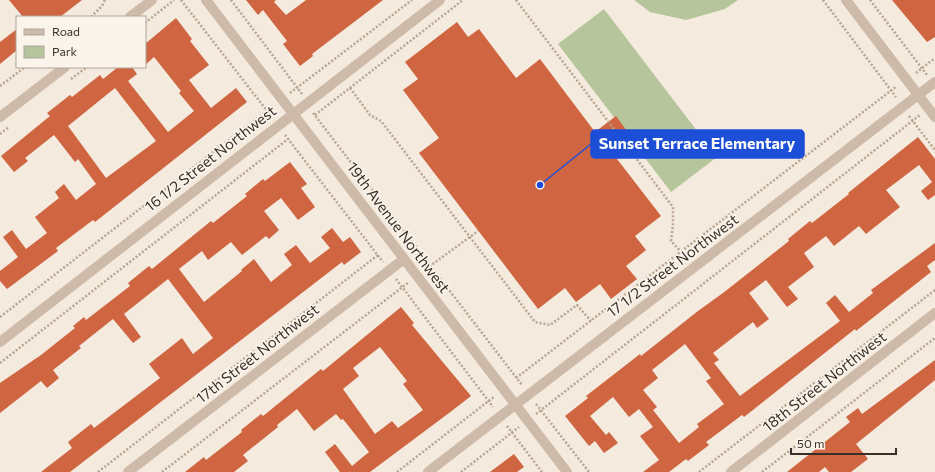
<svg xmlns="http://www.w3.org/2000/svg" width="935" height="472" font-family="Commissioner,sans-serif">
<rect width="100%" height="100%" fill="#f4eadd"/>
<g fill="#b7c59c">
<polygon points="634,0 738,0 725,9 686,20 650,12"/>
<polygon points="604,9 717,157 671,192 558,44"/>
</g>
<g fill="#cf6541" fill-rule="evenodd">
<polygon points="9,0 82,0 60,17 23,17"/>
<polygon points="246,0 276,0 274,2 286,15 306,0 383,0 312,54 313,56 300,66 283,44 287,41 263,10 258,15"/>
<polygon points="892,0 935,0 935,37 927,42"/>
<path d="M 176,18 L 192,39 L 190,41 L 209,65 L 189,80 L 211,108 L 236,88 L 247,102 L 95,222 L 93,220 L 56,248 L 58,251 L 7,289 L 0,281 L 0,271 L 18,257 L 3,237 L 12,230 L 26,249 L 47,233 L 35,217 L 59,198 L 55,192 L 64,184 L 76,200 L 96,184 L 78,159 L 75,162 L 54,135 L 25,158 L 28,161 L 14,172 L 1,156 L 50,116 L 47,113 L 70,95 L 72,97 L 100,75 L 103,79 L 118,67 L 132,67 L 137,74 L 128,81 L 168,132 L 194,111 L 179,93 L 181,91 L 154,57 L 145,65 L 145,44 ZM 115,88 L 156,141 L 106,178 L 68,126 Z"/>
<polygon points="457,22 468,37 479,29 516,78 540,59 595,132 616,116 627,131 607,146 661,216 635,236 646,250 626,266 637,279 611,299 600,284 576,302 565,288 538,309 419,153 439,138 403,90 418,79 405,62"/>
<polygon points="17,29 17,50 0,64 0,42"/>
<path d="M 918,137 L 935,159 L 935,195 L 928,200 L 921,191 L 932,182 L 919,165 L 886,190 L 900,207 L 866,234 L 859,226 L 834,246 L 826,236 L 804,253 L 814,267 L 788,287 L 798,299 L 787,307 L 766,280 L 749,293 L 769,319 L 757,328 L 753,322 L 713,353 L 719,360 L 714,363 L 740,396 L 840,321 L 826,303 L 835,295 L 849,312 L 873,293 L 871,290 L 935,243 L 935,260 L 927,266 L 931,272 L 856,331 L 855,329 L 744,417 L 742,415 L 706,442 L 709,445 L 688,461 L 686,459 L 669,472 L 643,472 L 659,460 L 640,436 L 653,427 L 639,409 L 629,417 L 613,397 L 590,416 L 606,435 L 609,432 L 618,443 L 604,453 L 595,441 L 589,446 L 565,416 L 588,398 L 586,396 L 640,354 L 641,356 L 698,311 L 723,293 L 789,241 L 788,239 L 810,221 L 812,223 L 849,194 L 848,193 ZM 685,344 L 711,378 L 706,381 L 724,404 L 697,424 L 699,427 L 679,443 L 653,410 L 657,407 L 643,390 L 658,378 L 652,370 Z"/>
<polygon points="290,162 307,184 301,188 315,207 298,220 281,198 264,211 279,230 269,239 266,236 242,255 231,242 208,260 202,251 179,269 204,302 242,271 241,270 254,259 271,282 292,265 284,254 296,245 310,263 330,248 321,237 332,228 343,242 350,237 361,252 344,265 342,262 70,472 41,472 72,448 68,442 91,424 94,428 160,378 149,364 182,338 193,354 213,338 168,279 124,314 141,337 133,343 113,319 79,346 81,348 53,370 59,378 47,388 41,381 0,413 0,383 41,355 75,328 73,326 84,317 86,320 130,286 128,283 149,266 152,269 211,221 213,223 247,196 245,194 263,179 265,181"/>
<path d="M 401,307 L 414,323 L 412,325 L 471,396 L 449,413 L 370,472 L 340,472 L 325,452 L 335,444 L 352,466 L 369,452 L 343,419 L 341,420 L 336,414 L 314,431 L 297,409 L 277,425 L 278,427 L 243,455 L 248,461 L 234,472 L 185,472 L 204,457 L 206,460 L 242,432 L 241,430 L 261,414 L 263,416 L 321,369 L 323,371 ZM 380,347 L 407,381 L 403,384 L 423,410 L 398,428 L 392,421 L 375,434 L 343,389 L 359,376 L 353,368 Z"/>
<polygon points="935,360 935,380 856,444 868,459 851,472 829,472 825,467 819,472 787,472 850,422 846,417 858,408 862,414"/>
<polygon points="514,454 524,467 517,472 490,472"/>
</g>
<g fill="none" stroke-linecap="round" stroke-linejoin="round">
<g stroke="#baa492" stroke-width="2.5" stroke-dasharray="2 2" stroke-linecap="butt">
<polyline points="181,0 271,116"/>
<polyline points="231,0 302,94"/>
<polyline points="516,0 673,207 673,225 671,241 681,252"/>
<polyline points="823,0 896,97"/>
<polyline points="870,0 927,75"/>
<polyline points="91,17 102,6 105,0"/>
<polyline points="145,23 174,0"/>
<polyline points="916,73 935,58"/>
<polyline points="71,79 87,67"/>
<polyline points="0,86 25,67"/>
<polyline points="350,88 370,115 381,121 535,322 550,325 577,305 591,321"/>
<polyline points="290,93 412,0"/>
<polyline points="313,113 522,385"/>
<polyline points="315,115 463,0"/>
<polyline points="909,116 935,150"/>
<polyline points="0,134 9,127"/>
<polyline points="285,135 383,262"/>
<polyline points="426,269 478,231"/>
<polyline points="396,279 493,407"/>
<polyline points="0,317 273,106"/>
<polyline points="0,363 288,139"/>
<polyline points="516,378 897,86"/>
<polyline points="536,404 589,472"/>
<polyline points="536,414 920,115"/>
<polyline points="507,426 542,472"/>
<polyline points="98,472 378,255"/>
<polyline points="162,472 409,282"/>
<polyline points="397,472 495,396"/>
<polyline points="461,472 519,427"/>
<polyline points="699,472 935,290"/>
<polyline points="762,472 935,338"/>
</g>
<g stroke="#cebaa8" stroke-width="10">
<polyline points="206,0 567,472"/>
<polyline points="846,0 935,117"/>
<polyline points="130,17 152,0"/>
<polyline points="0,117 65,67"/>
<polyline points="0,342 440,0"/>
<polyline points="128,472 404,259"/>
<polyline points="428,472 935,82"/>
<polyline points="731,472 935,313"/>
</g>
</g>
<g text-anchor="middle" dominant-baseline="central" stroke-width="3.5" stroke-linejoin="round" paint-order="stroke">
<g font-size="15" fill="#3a2e29" stroke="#fbf4eb">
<text transform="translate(210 158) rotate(-38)">16 1/2 Street Northwest</text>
<text transform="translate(399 227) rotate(53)">19th Avenue Northwest</text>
<text transform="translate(672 265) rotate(-37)">17 1/2 Street Northwest</text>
<text transform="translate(257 353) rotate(-38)">17th Street Northwest</text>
<text transform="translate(824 381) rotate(-38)">18th Street Northwest</text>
</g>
</g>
<path fill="none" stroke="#1d4ed8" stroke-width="1.5" d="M540 185L591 144"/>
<circle fill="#1d4ed8" stroke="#fbf4eb" stroke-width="1.5" cx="540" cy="185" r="4"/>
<rect fill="#1d4ed8" stroke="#1d4ed8" stroke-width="1.5" x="591" y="130" width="213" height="28" rx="4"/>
<g font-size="16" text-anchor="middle" font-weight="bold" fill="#fff">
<text x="697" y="149">Sunset Terrace Elementary</text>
</g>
<rect x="16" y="16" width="130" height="52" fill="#fbf4eb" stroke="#aea59d"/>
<rect x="24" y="29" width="20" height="6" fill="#cebaa8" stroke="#aea59d"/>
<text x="52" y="36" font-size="12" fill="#3a2e29">Road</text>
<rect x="24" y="46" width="20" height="12" fill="#b7c59c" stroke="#aea59d"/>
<text x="52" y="56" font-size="12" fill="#3a2e29">Park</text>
<path d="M791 448v6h105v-6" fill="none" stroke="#3a2e29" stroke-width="2"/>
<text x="797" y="448" font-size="12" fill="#3a2e29" stroke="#fbf4eb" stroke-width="3" paint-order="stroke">50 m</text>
</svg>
